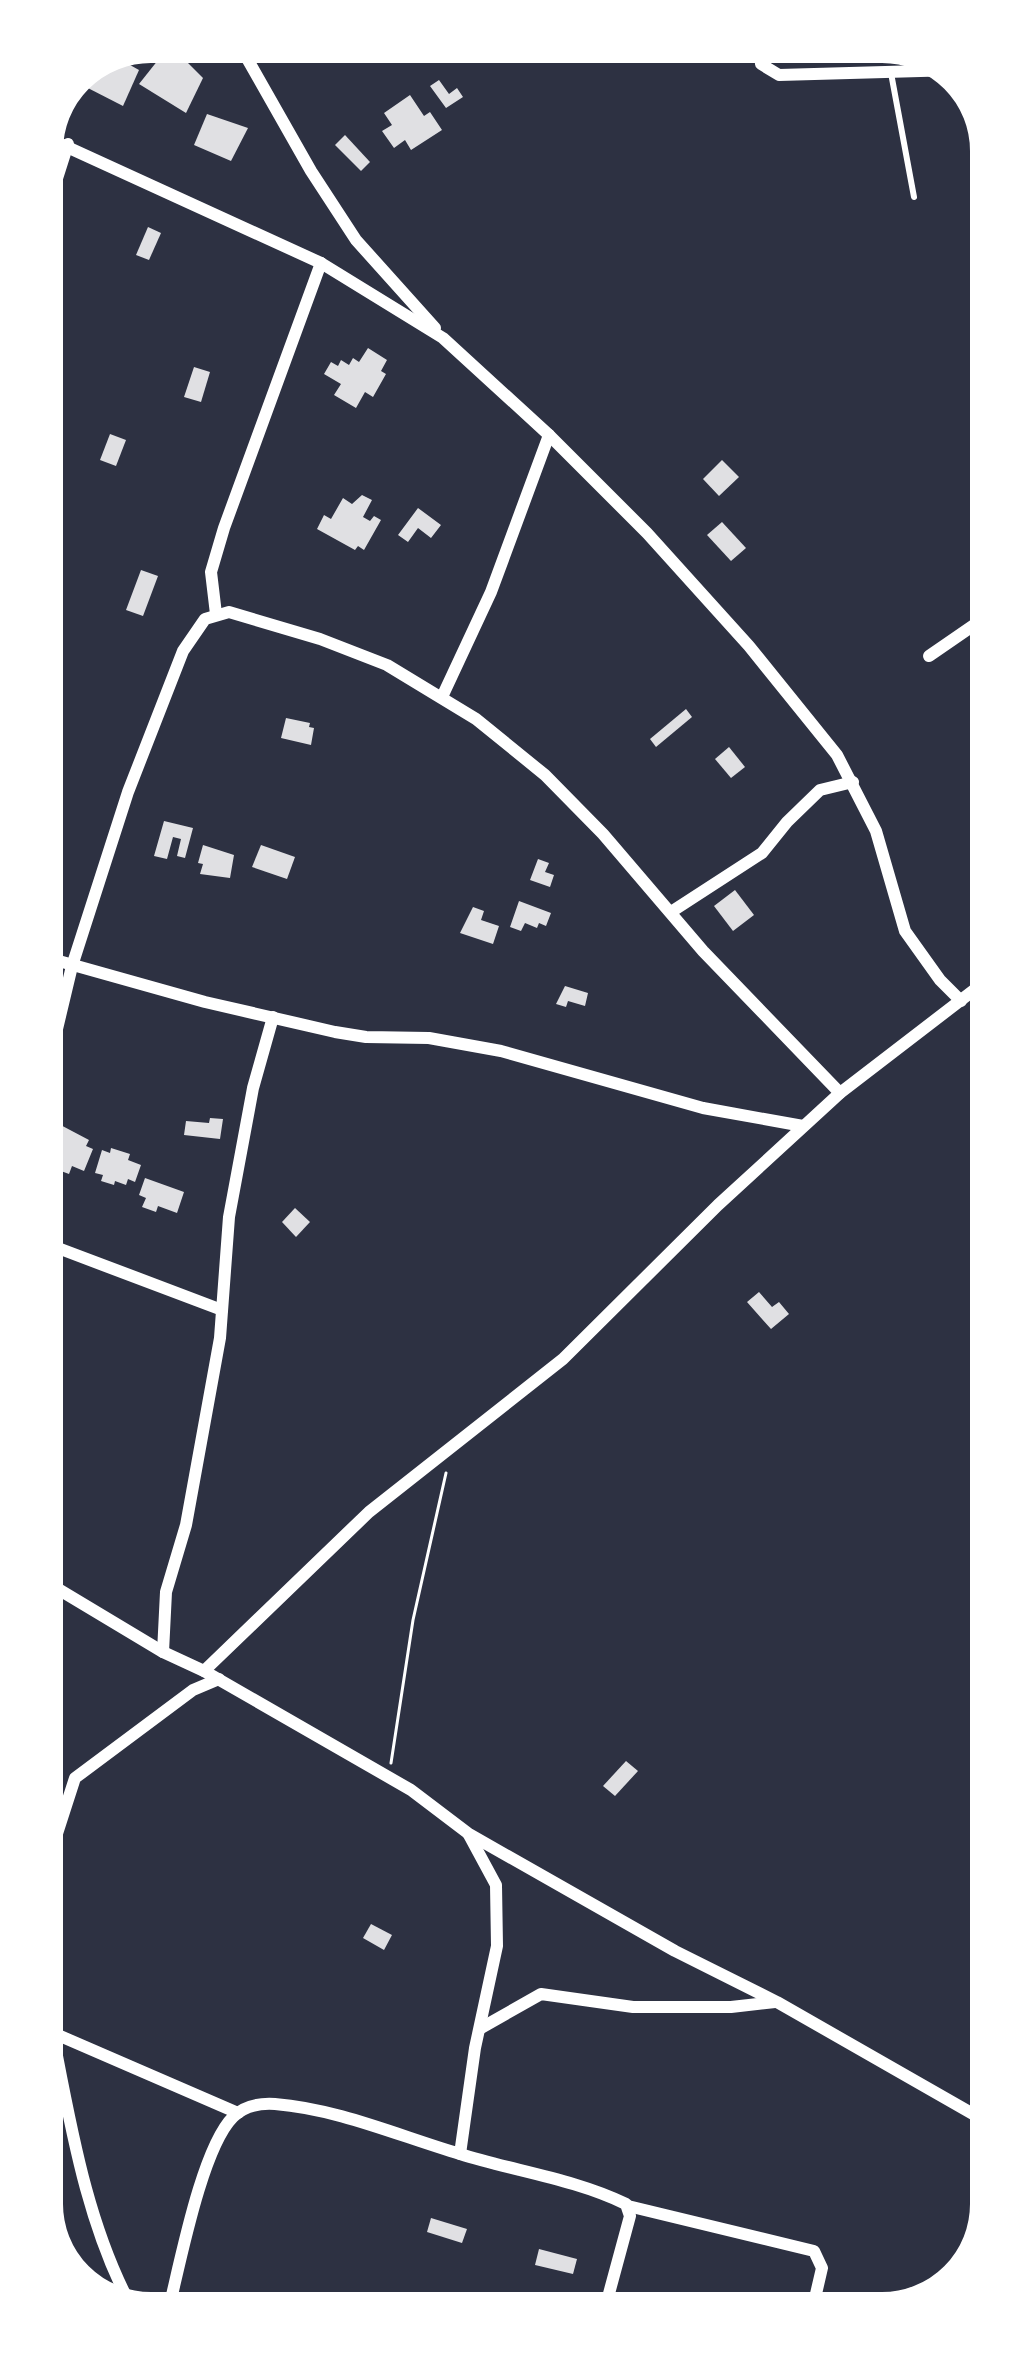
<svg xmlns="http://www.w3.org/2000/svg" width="1033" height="2355" font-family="Manrope,sans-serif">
<rect width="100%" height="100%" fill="#2d3142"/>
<g fill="#e0e0e3">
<polygon points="170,45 203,78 186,113 139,84"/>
<polygon points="112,55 139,70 123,106 82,85 97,61"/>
<polygon points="439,80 449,94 457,88 463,97 446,108 430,86"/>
<polygon points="410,95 424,116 430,112 442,130 411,150 405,140 394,148 382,131 392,125 384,113"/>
<polygon points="207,114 248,128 231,161 194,145"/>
<polygon points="345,135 370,162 361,171 335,145"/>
<polygon points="148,227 161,233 149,260 136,255"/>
<polygon points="368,348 387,360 381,371 386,374 373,397 365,392 356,408 334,395 341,384 324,374 331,362 338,366 341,360 349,365 353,358 359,362"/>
<polygon points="194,367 210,372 201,402 184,397"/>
<polygon points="110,434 126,440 116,466 100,460"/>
<polygon points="722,460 739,477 719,496 703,479"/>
<polygon points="362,495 372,500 363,517 370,521 374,516 381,520 364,550 358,546 355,550 317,529 324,515 331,519 343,498 352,504"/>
<polygon points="418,508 441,525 431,538 418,528 408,542 398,535"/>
<polygon points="722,522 746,548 731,561 707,535"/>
<polygon points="141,570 158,576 143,616 126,610"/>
<polygon points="686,709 692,717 656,747 650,739"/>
<polygon points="286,718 310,723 309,727 314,728 311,745 281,738"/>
<polygon points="729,747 745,767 731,778 715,759"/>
<polygon points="164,821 193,828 185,858 177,856 181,839 173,837 167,859 154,856"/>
<polygon points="203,845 234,855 230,878 200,874 203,864 198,863"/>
<polygon points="261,845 295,857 287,879 252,867"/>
<polygon points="538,859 549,863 545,872 554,875 550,887 530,880"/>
<polygon points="735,890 754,915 733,931 714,906"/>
<polygon points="519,901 551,913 546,926 539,923 537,928 525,923 521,931 510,927"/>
<polygon points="473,907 484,911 481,920 499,926 493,944 460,933"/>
<polygon points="565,986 588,993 585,1006 568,1001 566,1007 556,1004"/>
<polygon points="210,1118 223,1119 220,1139 184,1135 186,1121 209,1123"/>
<polygon points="53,1121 89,1140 86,1146 93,1149 84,1171 72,1166 69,1174 42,1164 42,1150"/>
<polygon points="111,1148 130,1154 128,1160 141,1165 135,1182 128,1179 126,1185 115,1181 114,1185 101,1181 103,1175 95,1173 102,1150 110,1153"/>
<polygon points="145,1178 184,1192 177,1213 158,1206 156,1212 142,1207 146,1198 139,1195"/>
<polygon points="295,1208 310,1222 296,1237 282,1222"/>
<polygon points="759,1292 772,1307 779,1302 789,1314 771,1329 747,1302"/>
<polygon points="626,1761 638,1771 615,1796 603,1786"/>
<polygon points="371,1924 392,1935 384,1950 363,1938"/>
<polygon points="431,2218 467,2229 462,2243 427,2232"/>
<polygon points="539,2249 577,2259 573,2274 535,2265"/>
</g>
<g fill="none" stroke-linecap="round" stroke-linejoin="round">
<polyline stroke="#fff" stroke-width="3" points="391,1763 413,1620 446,1473"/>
<polyline stroke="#fff" stroke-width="6" points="891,73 914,197"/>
<g stroke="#fff" stroke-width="12">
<polyline points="236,39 311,171 356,240 435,328"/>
<polyline points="759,39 761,64 779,75 956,70"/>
<polyline points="43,136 321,263 443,338 549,435 647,533 749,646 837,755 876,831 905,931 940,980 961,1001"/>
<polyline points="46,136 73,71"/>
<polyline points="39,235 68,144"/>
<polyline points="216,614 211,572 224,528 321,263"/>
<polyline points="929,656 990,614"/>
<polyline points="442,697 491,592 549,435"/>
<polyline points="671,912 762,853 787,822 820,790 853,782"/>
<polyline points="41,956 205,1002 335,1032 366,1037 429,1038 501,1051 703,1108 803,1126"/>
<polyline points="42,1092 72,966 128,792 183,651 205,619 229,612 320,639 387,665 476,719 545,775 603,834 703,951 840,1093"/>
<polyline points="42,1242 222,1310"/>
<polyline points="43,1580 163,1652 204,1671 411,1790 469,1834 675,1951 777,2002 994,2126"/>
<polyline points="163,1652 166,1592 186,1525 220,1338 229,1217 253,1088 273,1017"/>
<polyline points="204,1671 369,1512 563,1359 718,1205 840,1093 991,977"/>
<polyline points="44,1874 75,1778 193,1690 219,1679"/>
<polyline points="481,2028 541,1994 633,2007 731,2007 775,2002"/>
<polyline points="44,2029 238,2113"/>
<path d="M 53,2035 C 71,2128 88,2230 135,2313"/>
<polyline points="460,2154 475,2048 497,1946 496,1885 469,1835"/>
<polyline points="628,2206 814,2251 822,2268 812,2311"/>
<path d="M 167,2316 C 179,2269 201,2149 233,2117 C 244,2106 260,2103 275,2104 C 338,2109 399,2136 460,2154 C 514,2171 575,2179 626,2204 L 630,2216 L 604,2312"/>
</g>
</g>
<path d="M0 0H1033V2355H0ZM151 60H882A91 91 0 0 1 973 151V2204A91 91 0 0 1 882 2295H151A91 91 0 0 1 60 2204V151A91 91 0 0 1 151 60Z" fill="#fff" fill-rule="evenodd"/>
<path fill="none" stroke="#fff" stroke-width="6" d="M151 60H882A91 91 0 0 1 973 151V2204A91 91 0 0 1 882 2295H151A91 91 0 0 1 60 2204V151A91 91 0 0 1 151 60Z"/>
</svg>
